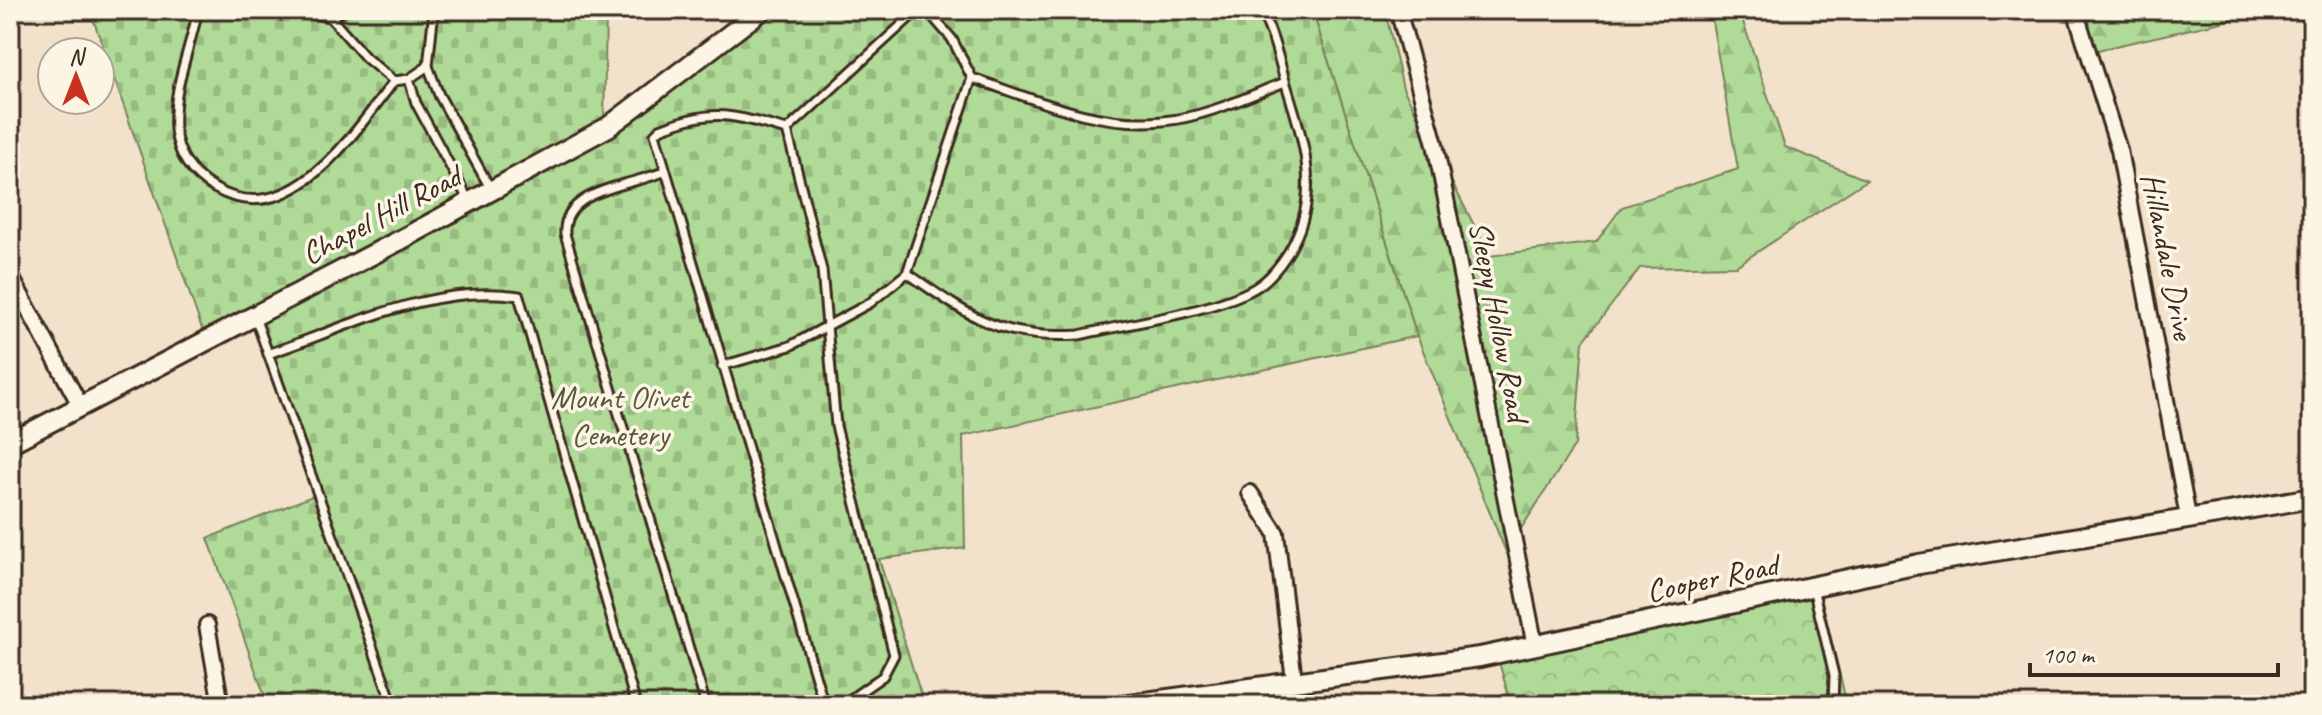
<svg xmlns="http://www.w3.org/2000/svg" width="2322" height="715" font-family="Caveat,sans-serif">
<defs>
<pattern id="forest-firs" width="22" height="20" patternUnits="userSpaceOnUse" patternTransform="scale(2)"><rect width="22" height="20" fill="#b0da97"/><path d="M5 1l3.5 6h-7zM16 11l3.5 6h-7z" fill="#98bb82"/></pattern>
<pattern id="cemetery-stones" width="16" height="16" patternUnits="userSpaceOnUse" patternTransform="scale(2)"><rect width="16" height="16" fill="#b0da97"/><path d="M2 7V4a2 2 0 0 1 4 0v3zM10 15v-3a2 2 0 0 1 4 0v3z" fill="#98bb82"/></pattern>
<pattern id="park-crowns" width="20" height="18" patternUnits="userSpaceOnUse" patternTransform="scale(2)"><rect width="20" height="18" fill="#b0da97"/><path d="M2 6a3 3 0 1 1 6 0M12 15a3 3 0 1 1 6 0" fill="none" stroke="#98bb82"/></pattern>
</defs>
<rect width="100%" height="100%" fill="#f2e2cb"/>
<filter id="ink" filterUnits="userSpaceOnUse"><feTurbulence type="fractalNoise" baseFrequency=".0125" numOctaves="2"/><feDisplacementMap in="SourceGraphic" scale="16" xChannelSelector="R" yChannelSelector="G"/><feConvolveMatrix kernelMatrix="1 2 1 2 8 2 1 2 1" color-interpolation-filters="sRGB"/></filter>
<g filter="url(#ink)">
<g fill="url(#forest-firs)" stroke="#76825a" stroke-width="2">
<polygon points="1312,10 1385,10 1403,88 1490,256 1596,242 1622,207 1738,169 1710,10 1739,10 1785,147 1867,180 1736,266 1640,268 1583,342 1575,445 1506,552 1417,336"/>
<polygon points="2088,10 2275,10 2093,51"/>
</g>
<polygon fill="url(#cemetery-stones)" stroke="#76825a" stroke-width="2" points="90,10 606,10 604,126 742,10 1312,10 1417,336 963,436 965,548 879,559 924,705 396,705 391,692 342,705 268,705 208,538 320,493 257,314 206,340"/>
<polygon fill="url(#park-crowns)" stroke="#76825a" stroke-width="2" points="1819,589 1847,705 1511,705 1496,651"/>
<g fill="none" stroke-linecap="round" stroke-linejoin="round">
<defs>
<g id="service">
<path d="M 198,10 C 190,49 172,90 175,130 C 178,155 192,175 214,188 C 290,234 354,133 394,81 L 409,79 L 428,66"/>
<polyline points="291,10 330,17 346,10"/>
<polyline points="434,10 428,66 439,95 490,188"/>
<path d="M 927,10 L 952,39 L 972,78 C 1034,99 1097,128 1163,121 C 1206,117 1246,97 1285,82"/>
<polyline points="330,17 366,58 394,81"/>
<polyline points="409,79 416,103 469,201"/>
<polyline points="787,130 822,270 836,426 894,655 883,676 842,705"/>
<path d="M 663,172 C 631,186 562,189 565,234 L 706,705"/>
<path d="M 907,273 C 969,316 1000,340 1079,335 C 1127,324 1216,311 1255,288 C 1269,280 1279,267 1288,253 C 1323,196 1304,143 1286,84 C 1278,57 1274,34 1260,10"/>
<polyline points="255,317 393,705"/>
<path d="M 268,354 C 348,327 432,283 519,296 L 636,705"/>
<polyline points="722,366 790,346 870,303 907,273 972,78"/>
<polyline points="1813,588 1834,675 1833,705"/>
<path d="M 824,705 L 655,134 L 660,129 C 715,107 731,115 787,130 L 918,10"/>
</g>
<g id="minor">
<polyline points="1398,10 1435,144 1535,646"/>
<polyline points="2075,10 2119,150 2188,517"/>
<polyline points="10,275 80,405"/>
<polyline points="1250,493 1276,533 1294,680"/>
<polyline points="207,625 221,705"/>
</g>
<g id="tertiary">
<polyline points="10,443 406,237 608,127 762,10"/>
<polyline points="1123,705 1480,657 1919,564 2312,498"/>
</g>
</defs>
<use href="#service" stroke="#3b2a1e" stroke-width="13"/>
<use href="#minor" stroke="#3b2a1e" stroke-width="20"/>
<use href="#tertiary" stroke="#3b2a1e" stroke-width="24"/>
<use href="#service" stroke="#fcf5e5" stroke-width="7"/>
<use href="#minor" stroke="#fcf5e5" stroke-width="14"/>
<use href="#tertiary" stroke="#fcf5e5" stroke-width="18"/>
</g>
</g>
<g text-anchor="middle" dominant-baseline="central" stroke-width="7" stroke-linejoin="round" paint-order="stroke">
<g font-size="32" fill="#3b2a1e" stroke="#fcf5e5">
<text transform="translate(381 215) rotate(-28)">Chapel Hill Road</text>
<text transform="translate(2168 256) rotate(79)">Hillandale Drive</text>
<text transform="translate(1499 321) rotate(79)">Sleepy Hollow Road</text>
<text transform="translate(1712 578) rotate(-12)">Cooper Road</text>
</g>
<g font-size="32" fill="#58563c" stroke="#fcf5e5">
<text x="620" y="397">Mount Olivet<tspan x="620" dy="37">Cemetery</tspan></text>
</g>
</g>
<rect width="2322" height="715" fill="none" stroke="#fcf5e5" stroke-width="40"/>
<rect x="20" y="20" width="2282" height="675" fill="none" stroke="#3b2a1e" stroke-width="3" filter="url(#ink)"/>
<g transform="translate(76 76)"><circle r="38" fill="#fcf5e5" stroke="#afa495" stroke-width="2"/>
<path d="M0-6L14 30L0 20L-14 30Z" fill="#c8321e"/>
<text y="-12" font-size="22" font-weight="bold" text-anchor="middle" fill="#3b2a1e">N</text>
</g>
<path d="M2030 663v12h248v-12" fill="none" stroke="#3b2a1e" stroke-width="4"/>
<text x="2042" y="663" font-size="24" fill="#3b2a1e" stroke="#fcf5e5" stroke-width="6" paint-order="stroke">100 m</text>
</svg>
